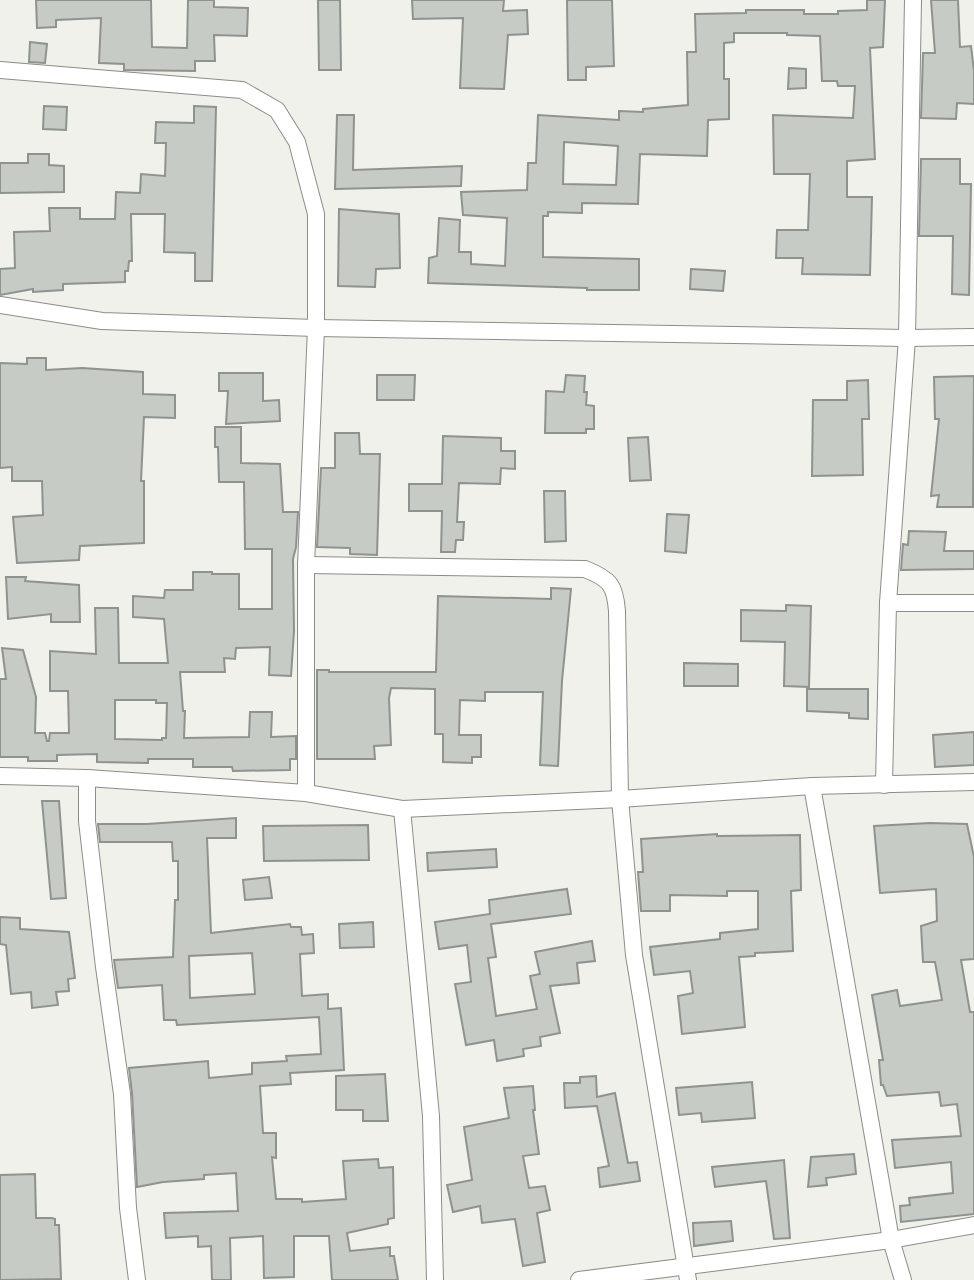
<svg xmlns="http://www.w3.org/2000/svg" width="974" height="1280" font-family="'Sofia Sans Condensed',sans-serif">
<rect width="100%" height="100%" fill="#f1f1eb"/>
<g fill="#c7cbc6" stroke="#8f938e" stroke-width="2" fill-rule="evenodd">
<polygon points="36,0 151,0 152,47 187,48 188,0 214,0 214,7 248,8 247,36 214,35 215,61 195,61 195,71 124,70 124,64 99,63 101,18 56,20 56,27 37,28"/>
<polygon points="318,0 340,0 341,70 319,70"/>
<polygon points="412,0 504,0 503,11 527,10 528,34 508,35 504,89 460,88 463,18 413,19"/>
<polygon points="567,0 612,0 614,66 586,67 586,80 568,80"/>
<path d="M 867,0 L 885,0 L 883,47 L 870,48 L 875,159 L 847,161 L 847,197 L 872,197 L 870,275 L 802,274 L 803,258 L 776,258 L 777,230 L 808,230 L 810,174 L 774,174 L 773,115 L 853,118 L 855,86 L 838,86 L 837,81 L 822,81 L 820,36 L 787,35 L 787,33 L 734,33 L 734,42 L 724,43 L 724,79 L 729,79 L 729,119 L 708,120 L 707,156 L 640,154 L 638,204 L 582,203 L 582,213 L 548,212 L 548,216 L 543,216 L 543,257 L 639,259 L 639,290 L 587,290 L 587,288 L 428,283 L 429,258 L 437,256 L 439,218 L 460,220 L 459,252 L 471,252 L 471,264 L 505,266 L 507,218 L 463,215 L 461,192 L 527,190 L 528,163 L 536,163 L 538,115 L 619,120 L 619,111 L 643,112 L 643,109 L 688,105 L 687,52 L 696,52 L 695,14 L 746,13 L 746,10 L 804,10 L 804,14 L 838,14 L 838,11 L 867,10 ZM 564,142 L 618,146 L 616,185 L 563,184 Z"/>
<polygon points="931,0 958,0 960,47 971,46 974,71 974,104 957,103 956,119 921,118 923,53 935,53"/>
<polygon points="30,42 47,44 45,63 29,62"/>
<polygon points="789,68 806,69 806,88 788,89"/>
<polygon points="44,106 67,107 66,130 43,129"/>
<polygon points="194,106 216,107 212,281 195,281 195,253 164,252 165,214 131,214 132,261 129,261 128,271 125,271 125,282 63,284 63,290 33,292 33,289 0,295 0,269 15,268 14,232 50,231 49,208 80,208 80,219 115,219 116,192 140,193 141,174 165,176 166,143 155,143 156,122 194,123"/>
<polygon points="337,115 354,115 353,170 462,166 461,186 335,189"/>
<polygon points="28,154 49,154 49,165 64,166 64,192 0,193 0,163 28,163"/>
<polygon points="921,159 960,159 960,184 971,184 969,295 952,294 953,236 919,236"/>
<polygon points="339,209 399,214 400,268 376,269 375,287 338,286"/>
<polygon points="691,269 725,271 723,291 690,289"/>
<polygon points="27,358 46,358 46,370 82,368 143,372 143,394 175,395 175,418 144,417 141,481 144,481 144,543 80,546 79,560 17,563 13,517 43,515 42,481 12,481 12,467 0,468 0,363 27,364"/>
<polygon points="219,373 263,373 263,401 279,400 280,421 226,424 228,391 219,391"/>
<polygon points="377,375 415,375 414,400 377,400"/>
<polygon points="566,375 585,376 584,392 587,392 586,405 594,406 594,429 586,429 586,433 545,433 546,391 564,392"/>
<polygon points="974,376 973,507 937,507 939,495 931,496 939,419 935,419 934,377"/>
<polygon points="868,380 869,419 862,419 863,475 812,476 813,400 847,400 847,381"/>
<path d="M 215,427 L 241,427 L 241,463 L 280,464 L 283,512 L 298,512 L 296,547 L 293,559 L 294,631 L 291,676 L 269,675 L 270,647 L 236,648 L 235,659 L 224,658 L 225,672 L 180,672 L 183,711 L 185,711 L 184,738 L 249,737 L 250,712 L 272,712 L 271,737 L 296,736 L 296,759 L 290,759 L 290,770 L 233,771 L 232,767 L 193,767 L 193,759 L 148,759 L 148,763 L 97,762 L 97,754 L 57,755 L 57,761 L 28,761 L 28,757 L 0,757 L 0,679 L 6,679 L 2,648 L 23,650 L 36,697 L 35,733 L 45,733 L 47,741 L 49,741 L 50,733 L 69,733 L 68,691 L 50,691 L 50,651 L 96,654 L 95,608 L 118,608 L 119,663 L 168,663 L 164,619 L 133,617 L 133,596 L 164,598 L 165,590 L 193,590 L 193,572 L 212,572 L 212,574 L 239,574 L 239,609 L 272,609 L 272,549 L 245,549 L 244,482 L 219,482 L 218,447 L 215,447 ZM 115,700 L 156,700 L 156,703 L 167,703 L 166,738 L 162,738 L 162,740 L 115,739 Z"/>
<polygon points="335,433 359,433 360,454 380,454 377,555 350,554 350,548 317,547 321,468 335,468"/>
<polygon points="443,436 501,438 501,451 515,451 515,469 501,468 500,484 459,483 457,522 464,522 463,540 456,540 455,552 441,552 442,511 409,511 409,484 442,484"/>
<polygon points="648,437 651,480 630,481 628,438"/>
<polygon points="544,491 565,491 566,541 545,542"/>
<polygon points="667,514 689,515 686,553 665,551"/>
<polygon points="909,531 946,532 944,551 974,551 974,569 901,570 903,544 908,545"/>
<polygon points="6,577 26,577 25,581 79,585 80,622 51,622 51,614 8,619"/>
<polygon points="551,588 571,589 562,681 558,766 540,765 543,692 485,692 485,701 460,700 459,735 481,735 481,757 472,757 472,763 443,762 443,734 435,734 435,689 391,688 389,698 391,745 374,746 375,759 317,759 317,670 329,670 329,672 436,672 438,596 551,599"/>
<polygon points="786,605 811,606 809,687 784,686 785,642 741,641 741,610 786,611"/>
<polygon points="684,663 738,664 738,686 684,686"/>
<polygon points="807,689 868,689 868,719 849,718 849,713 807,711"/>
<polygon points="974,732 974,765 935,767 933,735"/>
<polygon points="42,801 59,801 66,898 51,899"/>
<path d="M 236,818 L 236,838 L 207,838 L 211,933 L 290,924 L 291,927 L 301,927 L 302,935 L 313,934 L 314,953 L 300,954 L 302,996 L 328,994 L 328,1009 L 341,1008 L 344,1070 L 290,1073 L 291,1084 L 260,1086 L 263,1133 L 276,1133 L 276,1158 L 272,1157 L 276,1199 L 302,1199 L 302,1202 L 346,1199 L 343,1161 L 378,1159 L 379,1168 L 393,1167 L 394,1218 L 388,1219 L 388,1224 L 347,1233 L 350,1251 L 390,1247 L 390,1256 L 394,1256 L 398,1280 L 332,1280 L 329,1236 L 294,1236 L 294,1277 L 264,1278 L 263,1236 L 230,1238 L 231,1280 L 212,1280 L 211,1246 L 198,1247 L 198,1236 L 166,1238 L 164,1213 L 238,1211 L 236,1173 L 204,1175 L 204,1179 L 163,1182 L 137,1187 L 132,1093 L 129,1068 L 208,1061 L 209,1078 L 252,1074 L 252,1063 L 287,1061 L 286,1056 L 321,1054 L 319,1017 L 177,1025 L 176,1020 L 164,1020 L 162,985 L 118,988 L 114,960 L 173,957 L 175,900 L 178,900 L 178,861 L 173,861 L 172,842 L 100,842 L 98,824 L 147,824 ZM 252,953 L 255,994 L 190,998 L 189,956 Z"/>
<polygon points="930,823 967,824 974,857 974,959 961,960 970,1012 974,1012 974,1214 901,1222 900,1206 910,1205 909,1198 953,1193 951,1162 895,1168 892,1140 961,1136 957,1104 941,1106 939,1092 887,1096 883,1085 881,1085 879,1060 883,1060 872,995 897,990 900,1006 942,1000 935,962 923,962 921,926 937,921 936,889 880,893 874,826"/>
<polygon points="368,825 369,860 264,861 263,826"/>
<polygon points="717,834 717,836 800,835 801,890 791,891 793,951 755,953 755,956 739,957 745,1027 682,1034 678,996 693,993 690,971 654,975 650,947 720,939 720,933 758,929 758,891 727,891 727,896 670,895 670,911 641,911 638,872 643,872 641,839"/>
<polygon points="496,849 497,867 428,871 427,853"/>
<polygon points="269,877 272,898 245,900 243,880"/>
<polygon points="567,889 571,914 491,924 496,957 488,958 496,1016 537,1009 530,976 540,974 535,952 592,941 595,961 577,963 579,983 550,986 560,1033 540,1037 541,1046 523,1049 524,1056 497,1061 494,1040 466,1045 455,984 471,982 467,945 439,949 435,922 490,914 489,900"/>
<polygon points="0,917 20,918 20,929 69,932 75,978 68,979 69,991 56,992 58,1005 32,1008 31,992 11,994 6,945 0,944"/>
<polygon points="373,922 374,947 340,948 339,924"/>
<polygon points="385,1074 388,1121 363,1121 363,1110 336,1110 336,1076"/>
<polygon points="596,1076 597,1097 615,1093 628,1163 637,1162 640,1181 600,1187 598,1168 609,1166 597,1106 565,1108 564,1083 580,1083 580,1077"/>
<polygon points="752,1082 755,1118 702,1122 701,1113 679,1115 676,1088"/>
<polygon points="533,1086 535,1110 533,1110 539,1154 523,1156 529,1188 545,1186 550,1210 537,1213 545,1262 523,1266 515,1219 482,1223 480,1206 453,1212 447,1185 472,1180 464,1127 509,1118 504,1088"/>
<polygon points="854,1154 856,1174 826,1178 827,1185 808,1187 811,1157"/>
<polygon points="784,1160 790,1238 774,1239 766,1181 715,1187 712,1167"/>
<polygon points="35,1174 36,1218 52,1218 55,1219 55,1225 59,1225 61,1279 0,1280 0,1175"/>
<polygon points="731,1221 733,1241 694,1246 693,1223"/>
</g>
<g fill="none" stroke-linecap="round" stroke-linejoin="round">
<defs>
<g id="street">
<polyline points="0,70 242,90 277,110 297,142 316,214 316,328 306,565 306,793"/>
<polyline points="0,305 102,321 316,328 907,338 974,337"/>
<path d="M 306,565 L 585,569 C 610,579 615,585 617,611 L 620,799 L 634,955 L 688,1280"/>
<polyline points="888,603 974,603"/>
<polyline points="0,776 87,778 306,793 402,809 620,799 812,786 974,782"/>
<polyline points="87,778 87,821 104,967 122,1094 128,1208 137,1280"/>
<polyline points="884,785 888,603 907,338 913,0"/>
<polyline points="812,786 891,1240 903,1280"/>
<polyline points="402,809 431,1116 435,1280"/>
<polyline points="579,1280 891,1240 974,1225"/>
</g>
</defs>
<use href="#street" stroke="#8d8d87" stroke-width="18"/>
<use href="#street" stroke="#fff" stroke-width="16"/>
</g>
</svg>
